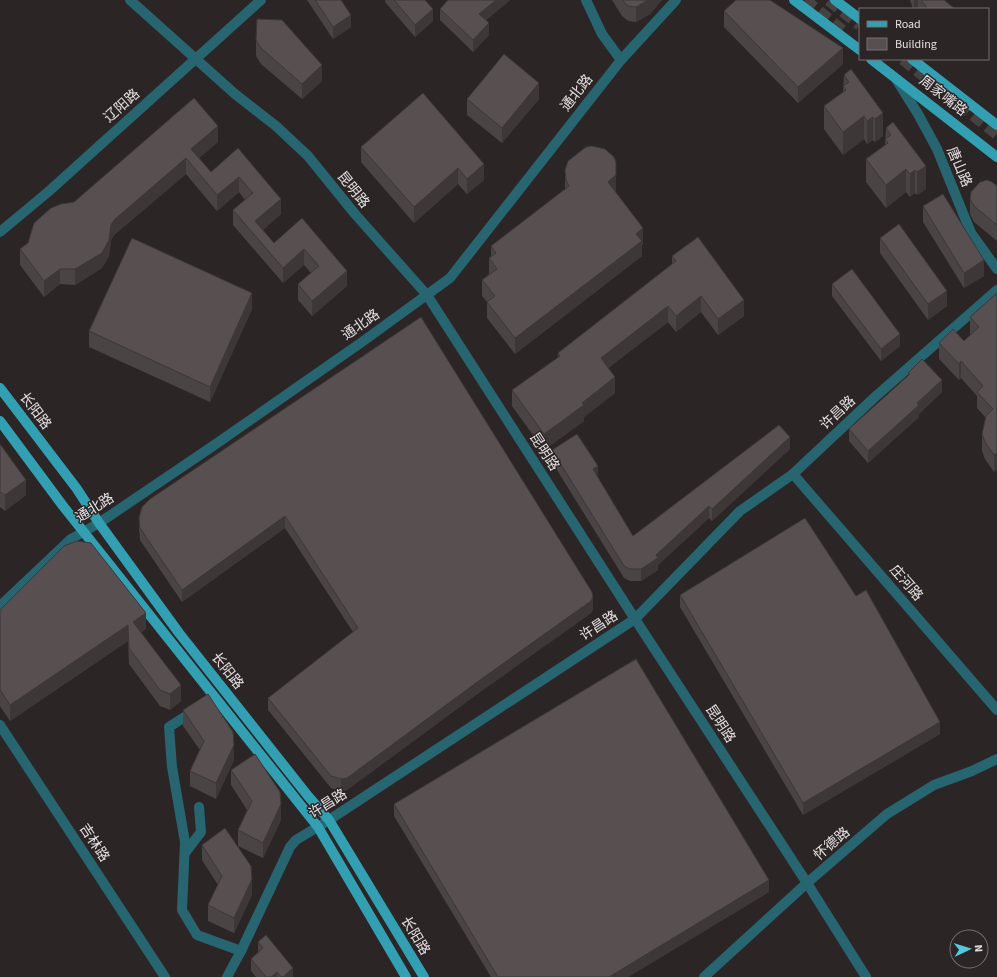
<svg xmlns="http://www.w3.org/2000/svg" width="997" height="977" font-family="'Source Sans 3','Noto Sans SC',sans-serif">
<rect width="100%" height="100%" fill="#2c2526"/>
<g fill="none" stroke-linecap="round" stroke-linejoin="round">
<g stroke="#484142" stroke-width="12" stroke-dasharray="12 6" stroke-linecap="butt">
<polyline points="805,0 844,32"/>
<polyline points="829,0 860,25"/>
<polyline points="903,59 997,134"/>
</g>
<g stroke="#276571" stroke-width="10">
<polyline points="130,0 235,94 276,126 308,156 355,214 427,295 635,619 807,883 866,977"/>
<polyline points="586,0 602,34 621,60"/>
<polyline points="896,79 918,114 937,149 971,233 997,269"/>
<polyline points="0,232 48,192 261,0"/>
<polyline points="793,474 997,710"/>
<polyline points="0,606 71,539 99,523 213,446 362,342 450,278 621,60 676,0"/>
<polyline points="194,711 169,727 172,767 185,842 182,910 197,935 241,951"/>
<polyline points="0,725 165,977"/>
<polyline points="185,853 201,832 199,807"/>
<polyline points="227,977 241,951 290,847 296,840 329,820 635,619 740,511 793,474 876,396 997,290"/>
<polyline points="704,977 807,883 887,814 934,785 972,771 997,759"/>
</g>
<g stroke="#339fb3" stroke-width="10">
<polyline points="794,0 860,50"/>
<polyline points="835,0 860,19"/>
<polyline points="871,59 997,157"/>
<polyline points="912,59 997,125"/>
<polyline points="0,388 77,489 99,523 179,633 308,796 329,820 424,977"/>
<polyline points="0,421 63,506 318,827 406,977"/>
</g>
</g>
<g fill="#4b4445">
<polygon points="307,0 341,0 351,27 333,39"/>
<polygon points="385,0 425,0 433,21 415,37 385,2"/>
<polygon points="448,0 510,0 486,20 489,35 473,52 440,20 440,9"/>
<polygon points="612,0 662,0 650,14 636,22 628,21 622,16"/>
<polygon points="910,0 944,0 955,9 913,9"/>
<polygon points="724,11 843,64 798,103 724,27"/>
<polygon points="256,40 322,81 302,99 261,64 256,56"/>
<polygon points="851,69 883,136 875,142 873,140 867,144 864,139 843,155 824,129 824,106 843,92 844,75"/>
<polygon points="423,93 484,180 467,194 458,184 414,223 361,162 361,147"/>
<polygon points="467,99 539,99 502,143 467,115"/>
<polygon points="893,122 926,189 917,195 915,193 910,197 906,192 886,208 866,182 866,159 885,145 886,128"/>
<polygon points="218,142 199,158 211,172 238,148 281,214 263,230 274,243 302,218 347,286 312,316 298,300 298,284 311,273 304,265 283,283 233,225 233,210 245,200 239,192 217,211 186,174 114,235 111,240 109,256 102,268 75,285 60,284 44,297 20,265 20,249 28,243 74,202"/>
<polygon points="565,170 616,191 615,192 643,244 642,245 642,256 515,354 487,318 487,302 482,296 482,280 489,274 489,258 491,257 491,246 565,189"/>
<polygon points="997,186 997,241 974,222 970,214 970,199"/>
<polygon points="923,206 984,276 964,288 923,222"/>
<polygon points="880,238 947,306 928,320 880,253"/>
<polygon points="672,256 744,316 718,335 701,312 676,332 668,322 608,368 615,393 584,417 584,421 544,450 512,406 512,390 558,358 558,353 672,264"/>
<polygon points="832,284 900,346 881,361 832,296"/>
<polygon points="997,293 994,472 985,459 982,451 982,434 986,418 977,408 977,396 961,378 959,380 939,359 939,343 964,341 971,334 970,334 970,317"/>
<polygon points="252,309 210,402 89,347 89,331"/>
<polygon points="421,317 593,609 591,613 480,692 347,790 341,791 331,788 268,710 268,698 353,632 285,528 182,602 140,540 139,529 139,518"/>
<polygon points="908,373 942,392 919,414 919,417 868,463 849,441 849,429 908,376"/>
<polygon points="0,444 26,495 5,511 0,507"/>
<polygon points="790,449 712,521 709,518 658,565 658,570 641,581 630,581 624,578 552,462 552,450 598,478 633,536"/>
<polygon points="680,595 940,734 803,815 680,607"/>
<polygon points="0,610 146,629 141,632 181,701 170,710 160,706 129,664 128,641 10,721 0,706"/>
<polygon points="183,710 234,760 216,799 190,786 190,771 200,750 183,726"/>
<polygon points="231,770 281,820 263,858 238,846 238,830 247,810 231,785"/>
<polygon points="394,804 769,892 628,977 491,977 394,816"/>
<polygon points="202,845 252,895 234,933 208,921 208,905 218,885 202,860"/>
<polygon points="258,942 293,977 256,977 251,971 251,959 258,953"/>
</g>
<g fill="#3d3738">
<polygon points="496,0 510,0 479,26 479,14"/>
<polygon points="648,0 662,0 650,14 636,22 636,7"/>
<rect x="914" y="0" width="4" height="9"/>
<polygon points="433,9 433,21 415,37 415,25"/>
<polygon points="351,15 351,27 333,39 333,27"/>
<polygon points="489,23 489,35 473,52 473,40"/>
<polygon points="843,48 843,64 798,103 798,87"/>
<polygon points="322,65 322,81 302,99 302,84"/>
<polygon points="539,83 539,99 502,143 502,128"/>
<polygon points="883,113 883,136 875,142 875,119"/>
<polygon points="864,116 864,139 843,155 843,132"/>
<polygon points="873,117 873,140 867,144 867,121"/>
<polygon points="218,126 218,142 191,165 191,149"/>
<polygon points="186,158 186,174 114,235 111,240 109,256 102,268 75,285 75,269 114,220"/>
<polygon points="484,164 484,180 467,194 467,179"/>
<polygon points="926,166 926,189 917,195 917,172"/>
<polygon points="458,168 458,184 414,223 414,207"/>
<polygon points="906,169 906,192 886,208 886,185"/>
<polygon points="915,170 915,193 910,197 910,174"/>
<polygon points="616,175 616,191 608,198 608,182"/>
<polygon points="239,177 239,192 217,211 217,195"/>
<polygon points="281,199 281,214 256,236 255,221"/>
<polygon points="643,228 643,244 642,245 642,256 515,354 515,338"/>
<polygon points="304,249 304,265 283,283 283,268"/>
<polygon points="984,260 984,276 964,288 964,273"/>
<polygon points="60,269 60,284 44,297 44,281"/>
<polygon points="347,271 347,286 312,316 312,301"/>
<polygon points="947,291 947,306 928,320 928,304"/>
<polygon points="252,293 252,309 210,402 210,387"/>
<polygon points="701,296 701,312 676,332 676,316"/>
<polygon points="744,300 744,316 718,335 718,319"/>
<polygon points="668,306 668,322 601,374 601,358"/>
<polygon points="900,334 900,346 881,361 881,349"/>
<polygon points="961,361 961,378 959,380 959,364"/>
<polygon points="615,377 615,393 584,417 584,421 544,450 544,434 582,403"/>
<polygon points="942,380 942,392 919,414 919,417 868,463 868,451"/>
<polygon points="790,437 790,449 712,521 712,509"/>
<polygon points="997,453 997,470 994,472 994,455"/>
<polygon points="598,466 598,478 593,469"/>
<polygon points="26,480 26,495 5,511 5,495"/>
<polygon points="709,506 709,518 658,565 658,570 641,581 641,569"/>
<polygon points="285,516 285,528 182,602 182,590"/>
<polygon points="593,597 593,609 591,613 480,692 347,790 341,791 341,779"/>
<polygon points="146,613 146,629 133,638 133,622"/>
<polygon points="128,625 128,641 10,721 10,705"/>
<polygon points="181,685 181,701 170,710 170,694"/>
<polygon points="940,722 940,734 803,815 803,803"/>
<polygon points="234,745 234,760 216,799 216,783"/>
<polygon points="281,804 281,820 263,858 263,843"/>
<polygon points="252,879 252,895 234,933 234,918"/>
<polygon points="769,880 769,892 628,977 609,977"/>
<polygon points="293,968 293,977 283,977"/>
<polygon points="277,972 277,977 271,977"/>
</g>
<g fill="#574f50" stroke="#3d3738">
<polygon points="315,0 341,0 351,15 333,27"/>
<polygon points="394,0 425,0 433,9 415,25"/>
<polygon points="448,0 496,0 479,14 489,23 473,40 440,9"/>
<polygon points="622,0 648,0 636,7 628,6"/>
<polygon points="736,0 770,0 843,48 798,87 724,11"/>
<polygon points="921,0 944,0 955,9 928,9"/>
<polygon points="257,19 282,20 322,65 302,84 261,48 256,40"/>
<polygon points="504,54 539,83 502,128 467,99"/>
<polygon points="851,69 883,113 875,119 873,117 867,121 864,116 843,132 824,106 846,90 843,86 849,82 844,75"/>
<polygon points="423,93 484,164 467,179 458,168 414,207 361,147"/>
<polygon points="194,98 218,126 191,149 211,172 238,148 281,199 255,221 274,243 302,218 347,271 312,301 298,284 319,266 304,249 283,268 233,210 253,193 239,177 217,195 186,158 114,220 111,225 109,240 102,253 75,269 60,269 44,281 20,249 28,243 34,223 51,208 61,204 74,202"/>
<polygon points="893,122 926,166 917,172 915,170 910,174 906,169 886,185 866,159 888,143 885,139 891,135 886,128"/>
<polygon points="592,146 605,149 614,157 616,162 616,175 608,182 643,228 636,234 642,241 515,338 487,302 495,296 482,280 497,269 489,258 496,253 491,246 569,186 566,180 565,170 568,161 586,147"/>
<polygon points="987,180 992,182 997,186 997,225 974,206 970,199 971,192 980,182"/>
<polygon points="943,194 984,260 964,273 923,206"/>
<polygon points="899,224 947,291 928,304 880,238"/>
<polygon points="698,237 744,300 718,319 701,296 676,316 668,306 601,358 615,377 582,403 584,405 544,434 512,390 560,356 558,353 676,261 672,256"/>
<polygon points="132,238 252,293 210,387 89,331"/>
<polygon points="852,269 900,334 881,349 832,284"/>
<polygon points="997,293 997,453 994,455 985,442 982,434 986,416 993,409 977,392 983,386 961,361 959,364 939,343 953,329 964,341 979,327 970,317"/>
<polygon points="421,317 592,592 593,597 591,601 480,680 347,778 341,779 331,776 268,698 358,628 285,516 182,590 140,528 139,518 142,507 150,499"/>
<polygon points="922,359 942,380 917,403 919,405 868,451 849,429 910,374 908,373"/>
<polygon points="779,425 790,437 712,509 709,506 656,555 658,558 641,569 630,569 624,566 552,450 577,434 598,466 593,469 633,536"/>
<polygon points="0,444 26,480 5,495 0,492"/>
<polygon points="805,518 856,596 866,590 940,722 803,803 680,595"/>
<polygon points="77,541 91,543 146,613 133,622 181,685 170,694 160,690 129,648 128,625 10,705 0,690 0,610 64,546"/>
<polygon points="636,659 769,880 609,977 498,977 394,804"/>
<polygon points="208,694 233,732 234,745 216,783 190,771 204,741 183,710"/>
<polygon points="255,754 280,792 281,804 263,843 238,830 252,801 231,770"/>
<polygon points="225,828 251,866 252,879 234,918 208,905 222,876 202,845"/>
<polygon points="266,935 293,968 283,977 281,977 277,972 271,977 266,977 251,959 263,948 258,942"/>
</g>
<g text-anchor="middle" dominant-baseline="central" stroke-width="3" stroke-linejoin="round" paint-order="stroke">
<g font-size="14" fill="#e4dfe0" stroke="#2c2526">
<text transform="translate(577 93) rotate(-52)">通北路</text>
<text transform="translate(943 96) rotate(38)">周家嘴路</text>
<text transform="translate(122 106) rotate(-42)">辽阳路</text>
<text transform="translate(959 167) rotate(67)">唐山路</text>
<text transform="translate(353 190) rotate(51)">昆明路</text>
<text transform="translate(361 325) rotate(-35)">通北路</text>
<text transform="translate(35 411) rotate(53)">长阳路</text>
<text transform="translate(838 413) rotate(-43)">许昌路</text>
<text transform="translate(544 452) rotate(57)">昆明路</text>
<text transform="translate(95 508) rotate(-32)">通北路</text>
<text transform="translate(906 583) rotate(49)">庄河路</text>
<text transform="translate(599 626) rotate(-33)">许昌路</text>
<text transform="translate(227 671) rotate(52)">长阳路</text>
<text transform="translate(720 724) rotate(57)">昆明路</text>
<text transform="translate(328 804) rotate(-32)">许昌路</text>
<text transform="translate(94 843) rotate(57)">吉林路</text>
<text transform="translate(832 844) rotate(-41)">怀德路</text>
<text transform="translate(415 936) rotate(59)">长阳路</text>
</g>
</g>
<rect x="859" y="8" width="130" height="52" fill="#2c2526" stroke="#766f70"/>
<rect x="867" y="21" width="20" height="6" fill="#339fb3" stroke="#766f70"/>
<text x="895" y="28" font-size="12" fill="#e4dfe0">Road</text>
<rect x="867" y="38" width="20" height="12" fill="#574f50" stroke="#766f70"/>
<text x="895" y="48" font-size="12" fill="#e4dfe0">Building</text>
<g transform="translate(969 949) rotate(86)"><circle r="19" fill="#2c2526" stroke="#766f70"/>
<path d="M0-3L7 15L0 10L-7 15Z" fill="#56c9e0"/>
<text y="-6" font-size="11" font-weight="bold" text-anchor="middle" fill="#e4dfe0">N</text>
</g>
</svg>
